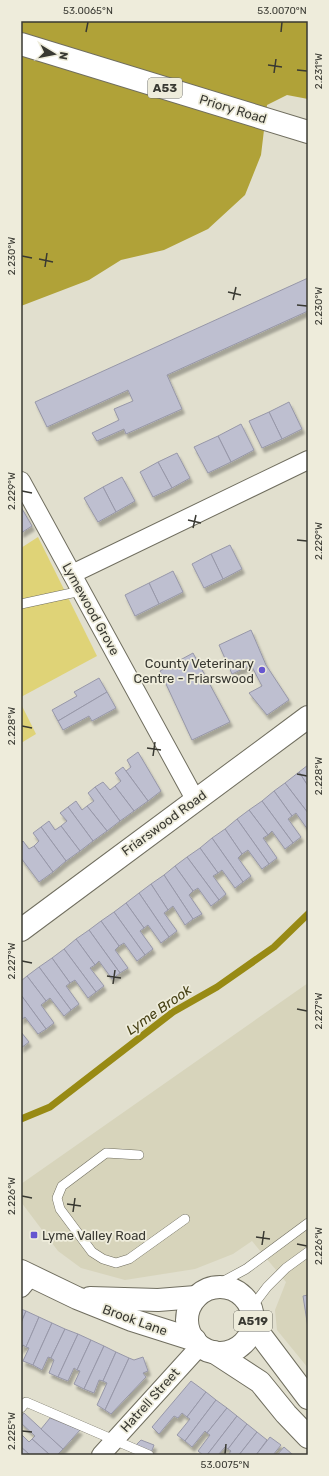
<svg xmlns="http://www.w3.org/2000/svg" width="329" height="1476" font-family="Rubik,sans-serif">
<defs>
<filter id="shadow"><feDropShadow dx="2.5" dy="4.5" stdDeviation="1" flood-color="#0004"/></filter>
</defs>
<rect width="100%" height="100%" fill="#e1dfce"/>
<polygon fill="#d7d4bb" points="308,983 308,1368 277,1330 275,1310 286,1282 252,1241 233,1254 195,1269 125,1280 81,1268 58,1251 21,1202 21,1184"/>
<g fill="#dfd377">
<polygon points="38,537 97,656 21,697 21,548"/>
<polygon points="21,704 36,734 21,743"/>
</g>
<polygon fill="#b0a238" points="21,21 308,21 308,99 287,95 267,105 261,155 245,195 208,229 164,250 121,260 89,280 21,306"/>
<g fill="none" stroke-linecap="round" stroke-linejoin="round">
<polyline stroke="#988a14" stroke-width="7" points="21,1119 50,1107 173,1012 217,987 274,947 308,914"/>
</g>
<g fill="#bebfd0" stroke="#9797a8" filter="url(#shadow)">
<polygon points="308,278 308,311 167,375 182,409 126,434 124,429 97,441 92,433 119,420 114,409 133,401 128,390 47,427 35,402"/>
<polygon points="289,402 302,429 282,439 269,412"/>
<polygon points="269,412 282,439 262,448 249,421"/>
<polygon points="241,424 254,450 231,462 218,436"/>
<polygon points="218,436 231,462 208,473 194,447"/>
<polygon points="177,453 190,478 172,488 158,462"/>
<polygon points="158,462 172,488 153,497 140,472"/>
<polygon points="122,477 135,501 116,512 103,487"/>
<polygon points="103,487 116,512 98,522 84,498"/>
<polygon points="21,507 32,526 21,533"/>
<polygon points="230,545 242,569 223,579 211,554"/>
<polygon points="211,554 223,579 204,588 192,564"/>
<polygon points="173,571 183,592 159,604 149,583"/>
<polygon points="149,583 159,604 135,616 125,595"/>
<polygon points="251,630 266,665 289,700 267,715 249,693 262,686 251,665 232,674 219,645"/>
<polygon points="193,653 230,722 192,740 160,671"/>
<polygon points="99,678 107,692 58,721 52,710 77,696 74,692"/>
<polygon points="107,692 116,708 92,721 89,716 63,730 58,721"/>
<polygon points="138,752 161,791 148,801 126,771 131,767 127,760"/>
<polygon points="308,765 308,786 299,772"/>
<polygon points="123,767 148,801 134,811 115,786 121,781 115,773"/>
<polygon points="299,772 308,786 308,813 285,783"/>
<polygon points="103,782 110,790 115,786 134,811 120,821 95,787"/>
<polygon points="285,783 308,813 308,830 296,813 292,816 274,791"/>
<polygon points="95,787 120,821 107,831 87,806 94,801 88,793"/>
<polygon points="274,791 292,816 288,819 301,837 293,843 262,801"/>
<polygon points="76,801 82,810 87,806 107,831 93,841 68,807"/>
<polygon points="262,801 293,843 285,849 272,831 268,835 249,810"/>
<polygon points="68,807 93,841 80,851 61,826 67,821 60,813"/>
<polygon points="249,810 268,835 263,838 277,858 269,864 237,819"/>
<polygon points="237,819 269,864 262,869 248,850 242,854 225,829"/>
<polygon points="49,821 55,830 61,826 80,851 66,861 41,827"/>
<polygon points="41,827 66,861 53,872 34,846 39,841 33,833"/>
<polygon points="225,829 242,854 238,858 251,876 243,882 212,838"/>
<polygon points="212,838 243,882 235,888 222,870 218,873 200,848"/>
<polygon points="23,841 29,849 34,846 53,872 39,882 21,858 21,843"/>
<polygon points="200,848 218,873 213,876 226,894 219,900 187,857"/>
<polygon points="187,857 219,900 211,906 198,888 193,891 175,866"/>
<polygon points="175,866 193,891 189,895 202,914 193,919 164,875"/>
<polygon points="164,875 193,919 185,925 173,906 168,910 151,884"/>
<polygon points="151,884 168,910 164,913 177,931 169,937 139,893"/>
<polygon points="139,893 169,937 161,943 148,925 144,928 126,903"/>
<polygon points="126,903 144,928 140,931 153,949 145,955 114,912"/>
<polygon points="114,912 145,955 137,961 124,943 119,946 101,921"/>
<polygon points="101,921 119,946 115,950 128,968 120,973 89,930"/>
<polygon points="89,930 120,973 112,979 99,961 95,965 76,939"/>
<polygon points="76,939 95,965 90,968 104,986 96,992 64,949"/>
<polygon points="64,949 96,992 88,998 75,980 70,983 52,958"/>
<polygon points="52,958 70,983 66,986 79,1004 71,1010 39,967"/>
<polygon points="39,967 71,1010 64,1016 50,998 46,1001 27,976"/>
<polygon points="27,976 46,1001 41,1005 54,1023 46,1029 21,995 21,981"/>
<polygon points="21,995 46,1029 38,1034 25,1017 21,1020"/>
<polygon points="21,1032 29,1042 21,1048"/>
<polygon points="308,1295 308,1328 303,1296"/>
<polygon points="21,1309 26,1311 21,1323"/>
<polygon points="26,1311 39,1317 26,1347 23,1345 21,1349 21,1323"/>
<polygon points="39,1317 52,1323 33,1365 23,1361 29,1348 26,1347"/>
<polygon points="52,1323 65,1329 51,1358 48,1357 42,1370 33,1365"/>
<polygon points="65,1329 78,1334 58,1377 49,1373 54,1360 51,1358"/>
<polygon points="78,1334 91,1340 77,1370 74,1368 68,1381 58,1377"/>
<polygon points="91,1340 104,1346 84,1389 74,1384 80,1371 77,1370"/>
<polygon points="104,1346 116,1352 103,1381 99,1380 94,1393 84,1389"/>
<polygon points="116,1352 129,1358 105,1410 97,1405 107,1383 103,1381"/>
<polygon points="143,1357 148,1371 143,1373 146,1377 111,1414 105,1410 129,1358 134,1360"/>
<polygon points="191,1381 206,1392 187,1417 182,1413 178,1418 174,1416 159,1434 152,1427"/>
<polygon points="206,1392 216,1400 185,1441 177,1435 190,1419 187,1417"/>
<polygon points="216,1400 227,1408 207,1433 205,1431 192,1447 185,1441"/>
<polygon points="227,1408 237,1416 207,1455 203,1455 198,1451 210,1435 207,1433"/>
<polygon points="24,1413 63,1449 57,1455 50,1455 32,1439 35,1436 21,1423 21,1417"/>
<polygon points="237,1416 247,1424 228,1449 225,1447 218,1455 207,1455"/>
<polygon points="50,1418 80,1430 63,1449 41,1429"/>
<polygon points="247,1424 257,1432 239,1455 228,1455 231,1451 228,1449"/>
<polygon points="257,1432 267,1440 256,1455 239,1455"/>
<polygon points="21,1434 29,1442 32,1439 50,1455 30,1455 21,1447"/>
<polygon points="270,1437 281,1445 273,1455 256,1455"/>
<polygon points="141,1440 154,1445 151,1453 135,1446"/>
<polygon points="21,1447 30,1455 21,1455"/>
<polygon points="284,1447 293,1455 277,1455"/>
</g>
<g fill="none" stroke-linecap="round" stroke-linejoin="round">
<defs>
<g id="lane">
<polyline points="21,604 81,591"/>
<polyline points="139,1155 106,1153 62,1186 57,1198 60,1209 92,1252 103,1259 116,1263 129,1259 185,1219"/>
<polyline points="207,1290 246,1269 308,1223"/>
<polyline points="251,1308 267,1287 286,1268 308,1252"/>
<polyline points="21,1408 26,1402 149,1455"/>
</g>
<g id="street">
<polyline points="21,481 196,801"/>
<polyline points="72,574 308,460"/>
<polyline points="21,1288 31,1276"/>
<polyline points="101,1455 200,1346"/>
</g>
<polyline id="secondary" points="21,930 308,717"/>
<g id="primary">
<polyline points="21,1271 77,1298 132,1320 195,1340"/>
<circle cx="220" cy="1320" r="33"/>
<polyline points="90,1298 158,1300 196,1297"/>
<polyline points="253,1325 308,1398"/>
<polyline points="214,1352 260,1382 286,1414 308,1437"/>
</g>
<polyline id="highway" points="21,44 308,132"/>
</defs>
<use href="#lane" stroke="#706e5f" stroke-width="10"/>
<use href="#street" stroke="#706e5f" stroke-width="20"/>
<use href="#secondary" stroke="#706e5f" stroke-width="24"/>
<use href="#primary" stroke="#706e5f" stroke-width="24"/>
<use href="#highway" stroke="#706e5f" stroke-width="24"/>
<use href="#lane" stroke="#fff" stroke-width="9"/>
<use href="#street" stroke="#fff" stroke-width="18"/>
<use href="#secondary" stroke="#fff" stroke-width="22"/>
<use href="#primary" stroke="#fff" stroke-width="22"/>
<use href="#highway" stroke="#fff" stroke-width="22"/>
</g>
<path fill="none" stroke="#393932" stroke-width="1.5" d="M 86,32 L 88,22M 281,32 L 282,22M 268,65 L 282,67M 297,70 L 307,71M 274,73 L 276,59M 22,256 L 32,258M 39,259 L 53,262M 45,267 L 47,253M 228,292 L 241,295M 233,300 L 236,287M 297,305 L 307,306M 22,491 L 32,493M 188,520 L 201,523M 193,528 L 196,515M 297,540 L 307,541M 22,726 L 32,728M 147,748 L 161,750M 153,756 L 155,742M 297,774 L 307,776M 22,961 L 32,963M 107,976 L 121,978M 113,984 L 115,970M 297,1009 L 307,1011M 22,1196 L 32,1198M 67,1204 L 81,1206M 73,1212 L 75,1198M 256,1237 L 270,1239M 297,1244 L 307,1246M 262,1245 L 264,1231M 22,1431 L 32,1432M 225,1454 L 226,1444"/>
<g fill="#6656d0" stroke="#eeecdb" stroke-width="1.5">
<circle cx="262" cy="670" r="4"/>
<rect x="30" y="1231" width="8" height="8" rx="2"/>
</g>
<g text-anchor="middle" dominant-baseline="central" stroke-width="3.5" stroke-linejoin="round" paint-order="stroke">
<g fill="#eeecdb" stroke="#6f6f65" stroke-width="1">
<rect x="148" y="78" width="34" height="20" rx="3"/>
<rect x="234" y="1311" width="38" height="20" rx="3"/>
</g>
<g font-size="12" font-weight="bold" fill="#393932">
<text x="165" y="88">A53</text>
<text x="253" y="1321">A519</text>
</g>
<g font-size="13" fill="#393932" stroke="#eeecdb">
<text transform="translate(233 109) rotate(17)">Priory Road</text>
<text transform="translate(91 609) rotate(61)">Lymewood Grove</text>
<text transform="translate(164 823) rotate(-36)">Friarswood Road</text>
<text transform="translate(135 1320) rotate(20)">Brook Lane</text>
<text transform="translate(150 1400) rotate(-48)">Hatrell Street</text>
</g>
<g font-size="13" fill="#393932" stroke="#eeecdb" text-anchor="end">
<text x="254" y="663">County Veterinary<tspan x="254" dy="15">Centre - Friarswood</tspan></text>
<text x="42" y="1235" text-anchor="start">Lyme Valley Road</text>
</g>
<g font-size="14" font-style="italic" fill="#464015" stroke="#eeecdb">
<text transform="translate(159 1010) rotate(-35)">Lyme Brook</text>
</g>
</g>
<rect width="329" height="1476" fill="none" stroke="#eeecdb" stroke-width="44"/>
<g transform="translate(54 54) rotate(100)" stroke="#eeecdb" stroke-width="3" paint-order="stroke">
<path d="M0-3L7 15L0 10L-7 15Z" fill="#393932"/>
<text y="-6" font-size="11" font-weight="bold" text-anchor="middle" fill="#393932">N</text>
</g>
<rect x="22" y="22" width="285" height="1432" fill="none" stroke="#393932" stroke-width="1.5"/>
<g font-size="10" text-anchor="middle" fill="#393932">
<text x="88" y="14">53.0065°N</text>
<text x="282" y="14">53.0070°N</text>
<text transform="translate(318 71) rotate(-90)" y="4">2.231°W</text>
<text transform="translate(11 256) rotate(-90)" y="4">2.230°W</text>
<text transform="translate(318 306) rotate(-90)" y="4">2.230°W</text>
<text transform="translate(11 491) rotate(-90)" y="4">2.229°W</text>
<text transform="translate(318 541) rotate(-90)" y="4">2.229°W</text>
<text transform="translate(11 726) rotate(-90)" y="4">2.228°W</text>
<text transform="translate(318 776) rotate(-90)" y="4">2.228°W</text>
<text transform="translate(11 961) rotate(-90)" y="4">2.227°W</text>
<text transform="translate(318 1011) rotate(-90)" y="4">2.227°W</text>
<text transform="translate(11 1196) rotate(-90)" y="4">2.226°W</text>
<text transform="translate(318 1246) rotate(-90)" y="4">2.226°W</text>
<text transform="translate(11 1431) rotate(-90)" y="4">2.225°W</text>
<text x="225" y="1468">53.0075°N</text>
</g>
</svg>
